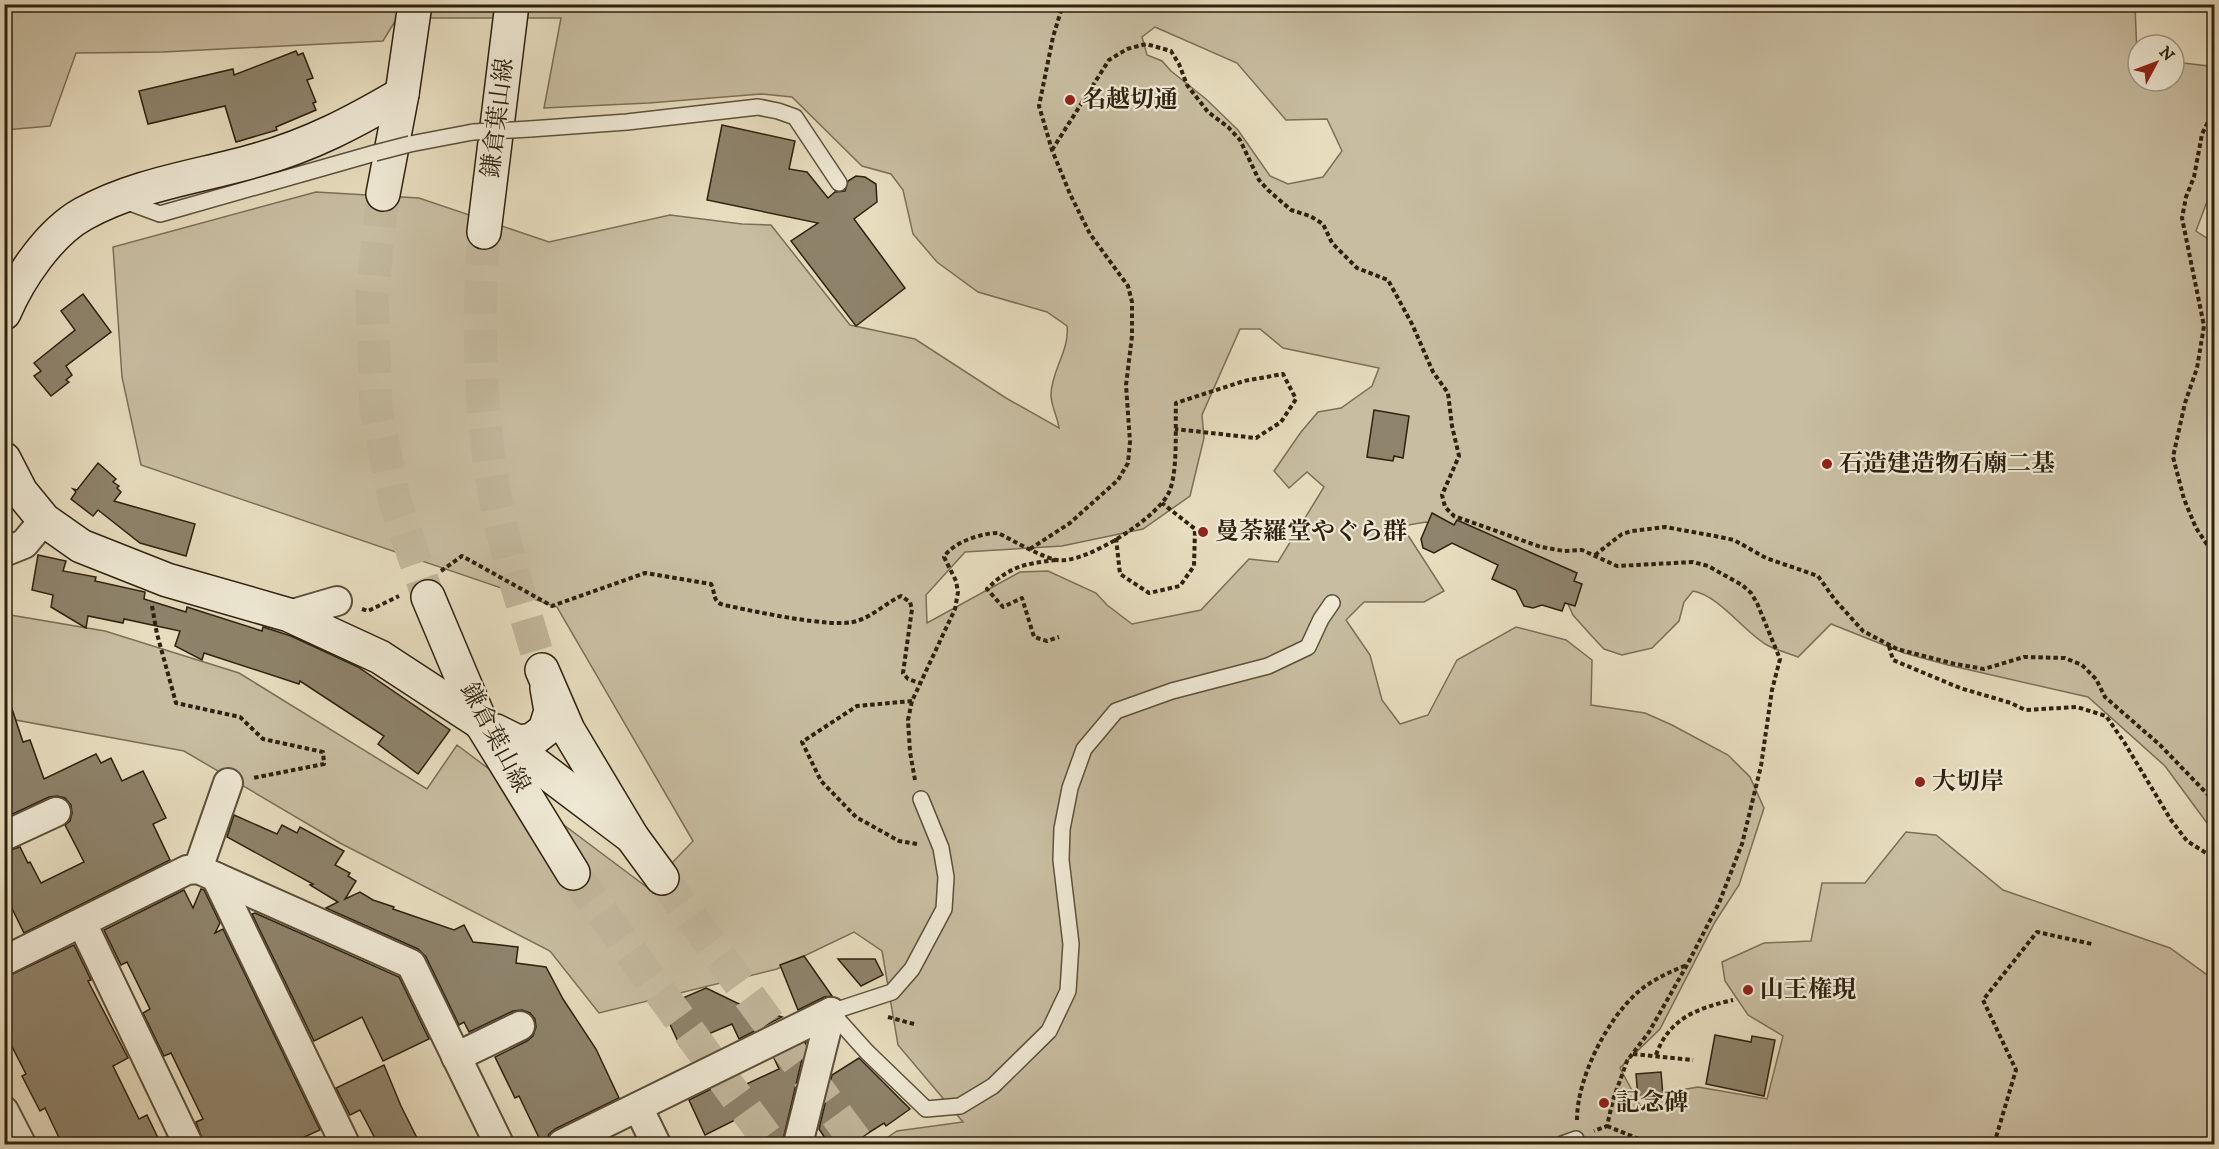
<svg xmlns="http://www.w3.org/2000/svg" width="2219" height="1149" font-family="'IM FELL DW Pica','Noto Serif JP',serif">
<rect width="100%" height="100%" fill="#e7ddbf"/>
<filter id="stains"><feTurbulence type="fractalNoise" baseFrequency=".00333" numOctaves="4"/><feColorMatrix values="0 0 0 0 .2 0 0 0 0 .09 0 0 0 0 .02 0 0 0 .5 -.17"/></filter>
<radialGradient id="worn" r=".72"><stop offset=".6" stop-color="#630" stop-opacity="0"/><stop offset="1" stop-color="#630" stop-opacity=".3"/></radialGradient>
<path fill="#c8bda1" stroke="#7b6f58" stroke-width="1.5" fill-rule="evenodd" d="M 5,5 L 2135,5 L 2138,81 L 2174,81 L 2174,62 L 2209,66 L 2214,87 L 2214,183 L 2196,231 L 2214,243 L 2214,825 L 2207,823 L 2165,766 L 2088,697 L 1948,665 L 1904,653 L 1831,624 L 1798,657 C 1788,653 1776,650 1767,645 C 1744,632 1720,596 1693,591 L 1684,602 L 1679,621 L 1652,648 L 1622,655 L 1604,649 L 1589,633 L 1573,615 L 1560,586 L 1464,535 L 1426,522 L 1402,526 L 1444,591 L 1424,602 L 1364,602 L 1346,620 L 1370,655 L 1382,700 L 1400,724 L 1428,715 L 1457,660 L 1516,627 L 1566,640 L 1592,660 L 1591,705 L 1645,713 L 1672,725 L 1728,755 L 1750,777 L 1764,808 L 1739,885 L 1715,922 L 1660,1029 L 1620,1068 L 1642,1109 L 1675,1091 L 1698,1087 L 1767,1099 L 1783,1036 L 1748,1015 L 1725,981 L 1722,962 L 1764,943 L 1811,941 L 1822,883 L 1865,883 L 1906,832 L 1936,835 L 2003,890 L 2170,948 L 2214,980 L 2214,1144 L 878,1144 L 897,1131 L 963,1122 L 898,1045 L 882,951 L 854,932 L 777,969 L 599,1013 L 550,951 L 340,843 L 184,751 L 5,718 L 4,614 L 105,631 L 239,673 L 427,789 L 457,745 L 648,888 L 693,841 L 557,607 L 141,465 L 122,377 L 113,247 L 316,192 L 419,198 L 549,242 L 670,215 L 742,224 L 771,225 L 850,325 L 915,339 L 1006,398 L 1059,428 C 1058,418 1051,406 1051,395 C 1051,371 1070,350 1067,326 L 1047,312 L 978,292 L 937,262 L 913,234 L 903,190 L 891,174 L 862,166 L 792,97 L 761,94 L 649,103 L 544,108 L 561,18 L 397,18 L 383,41 L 163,52 L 76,53 L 50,126 L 5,130 ZM 1155,27 L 1237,63 L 1286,120 L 1327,119 L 1342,151 L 1323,177 L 1288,184 L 1270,176 L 1238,130 L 1206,99 L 1171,71 L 1162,61 L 1147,55 L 1142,37 ZM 1240,329 L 1260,329 L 1283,348 L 1379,368 L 1372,386 L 1341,408 L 1318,412 L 1301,432 L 1274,471 L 1289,488 L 1307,472 L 1324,487 L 1278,562 L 1249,559 L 1201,610 L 1132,624 L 1107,605 L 1096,593 L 1048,571 L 1020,572 L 927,623 L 926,595 L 965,552 L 1062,546 L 1143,529 L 1190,496 L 1204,438 L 1202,415 Z"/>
<g fill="#8e836b" stroke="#2e210f" stroke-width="1.5">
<polygon points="296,51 298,55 303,53 313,78 307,80 316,102 313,103 316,110 276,127 277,130 236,142 225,106 148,124 139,91 233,69 234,75"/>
<polygon points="722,125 795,141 789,169 807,172 828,198 835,192 845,191 848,181 856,176 865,177 876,184 877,202 854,219 905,288 856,326 791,241 818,223 707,200"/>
<polygon points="83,294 111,332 66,366 72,375 66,380 69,382 51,396 34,376 41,371 34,363 75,330 61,311"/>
<polygon points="1374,410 1409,416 1403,458 1394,456 1393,461 1367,457"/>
<polygon points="98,463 116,479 113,482 119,486 117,488 121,492 114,501 195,524 186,556 140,543 98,510 93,516 71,499 76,492 73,489 77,490"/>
<polygon points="1432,513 1454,525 1457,520 1577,573 1574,581 1582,584 1575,606 1565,603 1562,611 1542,605 1533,608 1524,606 1516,590 1492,579 1498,565 1452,543 1434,553 1423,548 1421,539"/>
<polygon points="38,555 66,561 63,571 96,577 95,581 145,592 144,599 186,612 187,607 262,631 263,627 291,636 358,667 450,730 418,774 378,744 384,736 300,681 299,684 204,653 202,660 175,646 180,631 124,619 123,623 88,616 86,628 51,607 53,595 32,590"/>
<polygon points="9,700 23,742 30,740 44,779 96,754 101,763 111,758 122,781 143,771 166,818 153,824 170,860 24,933 4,892 4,852 20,847 28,863 30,862 41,883 84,862 65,825 70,821 72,813 71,805 65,798 57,796 49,797 4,818 4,701"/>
<polygon points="234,815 277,834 282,825 297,833 300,827 344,851 335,865 350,873 348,876 356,881 345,899 360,892 373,900 394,907 393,909 454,930 464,925 473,942 518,947 516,963 546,967 563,999 596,1049 619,1098 555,1129 549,1134 546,1142 542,1144 519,1096 515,1098 495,1057 527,1041 533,1036 536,1027 535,1019 530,1013 522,1010 513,1011 469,1032 464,1022 459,1025 426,957 418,949 326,908 338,902 310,885 313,884 227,837"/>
<polygon points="201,889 204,890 220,923 215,933 223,929 320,1130 289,1144 204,1144 196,1122 203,1119 171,1053 164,1056 143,1013 150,1009 127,962 121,965 104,930 184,890 193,908"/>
<polygon points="255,913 399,977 429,1039 383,1061 362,1017 314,1041 252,914"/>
<polygon points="74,945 91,980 88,981 128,1058 113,1066 139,1119 147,1115 159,1140 166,1137 170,1144 62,1144 45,1108 40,1111 22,1076 26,1074 4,1031 4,978"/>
<polygon points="804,956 832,996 824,997 798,1010 780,965"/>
<polygon points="838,959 875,959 883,975 861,986"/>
<polygon points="706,988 737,1003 782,1017 739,1039 732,1024 680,1046 662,1007"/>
<polygon points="1715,1035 1751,1042 1752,1036 1775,1040 1764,1096 1706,1084"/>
<polygon points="806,1042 782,1144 760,1144 745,1115 705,1135 689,1100 733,1078 738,1088 779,1069 774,1058"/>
<polygon points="859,1058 910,1109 886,1126 884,1123 851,1144 829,1144 819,1129 832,1075"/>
<polygon points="384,1065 401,1106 420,1144 378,1144 360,1110 350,1115 336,1088"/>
<polygon points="1661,1072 1663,1096 1638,1098 1636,1074"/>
</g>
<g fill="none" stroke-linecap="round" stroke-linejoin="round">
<g stroke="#c2b79c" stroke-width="33" stroke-dasharray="33 16" stroke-linecap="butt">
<polyline points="383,194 372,296 376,409 395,502 428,597"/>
<path d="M 484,232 C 477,328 479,426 500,521 C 511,571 528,621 542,670"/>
<polyline points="573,873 771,1144"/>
<polyline points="662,878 858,1144"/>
</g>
<defs>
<g id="lane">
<polyline points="530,129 627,122 758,107 778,111 795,117 839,183"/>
<polyline points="410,144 473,132"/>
<polyline points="122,200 160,214 375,153"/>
<polyline points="921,799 941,848 946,877 944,909 912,969 892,992 831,1012 867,1052 926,1109 960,1106 993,1086 1049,1031 1068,991 1071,944 1061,860 1062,829 1070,788 1084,749 1116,711 1172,691 1268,666 1308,647 1321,619 1332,603"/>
<polyline points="1562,1144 1576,1139"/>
</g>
<g id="street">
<polyline points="4,552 24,544 44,520"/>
<polyline points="289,615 337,601"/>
<polyline points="4,836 56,812"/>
<polyline points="198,869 228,783"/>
<polyline points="216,877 345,1144"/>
<polyline points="82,923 188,1144"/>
<polyline points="4,961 187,870 198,869 411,964 499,1144"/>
<polyline points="456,1057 520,1026"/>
<polyline points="638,1107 656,1144"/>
<polyline points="4,1111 21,1144"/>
<polyline points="562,1144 831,1012"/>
<polyline points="798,1144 831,1012"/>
</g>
<g id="secondary">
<polyline points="383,194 402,94 415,4"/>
<polyline points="484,232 512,4"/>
<path d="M 4,313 C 19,278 49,233 83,214 C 137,184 198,177 257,160 C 311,145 354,122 402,94"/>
<polyline points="4,459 21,492 44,520 81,546 167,580 289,615 380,657 481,723 632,837"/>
<polyline points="428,597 481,723 573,873"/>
<polyline points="542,670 568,730 632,837 662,878"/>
<polyline points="496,731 518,742 532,740 545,730 551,711 547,688"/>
</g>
</defs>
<use href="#lane" stroke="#5c503b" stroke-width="18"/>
<use href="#street" stroke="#5c503b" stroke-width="32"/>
<use href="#secondary" stroke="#2e210f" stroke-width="36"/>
<g stroke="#2e210f" stroke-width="4" stroke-dasharray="4.5 3" stroke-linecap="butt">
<polyline points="2214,101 2210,118 2202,134 2194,177 2186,197 2182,218 2204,326 2197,368 2185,403 2173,457 2184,499 2196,528 2214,555"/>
<polyline points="1052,150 1109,60 1127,49 1146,44 1171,51 1179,64 1187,85 1208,112 1228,127 1240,140 1259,180 1268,190 1291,210 1310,216 1323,224 1332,243 1357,268 1388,280 1412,324 1433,372 1448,393 1452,426 1459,456 1442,495 1445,507 1454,516 1541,547 1564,551 1582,550 1617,566 1693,562 1708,566 1742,585 1751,593 1757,603 1780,659 1772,690 1761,766 1742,844 1719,903 1687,965 1649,1032 1627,1061 1613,1100 1607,1126 1594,1131"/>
<polyline points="1116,538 1120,574 1149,593 1180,586 1194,566 1195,529 1162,503"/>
<polyline points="1030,549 1070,523 1118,480 1128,463 1130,442 1126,385 1132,336 1132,302 1128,286 1090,234 1070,194 1052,150 1039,106 1053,37 1063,4"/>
<polyline points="1595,555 1622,534 1632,531 1665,527 1715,536 1734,540 1766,558 1818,576 1835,600 1863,631 1897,649 1955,664 1984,669 2024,657 2065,658 2082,665 2096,679 2105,697 2160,745 2214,801"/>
<path d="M 1056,560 C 1024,564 1010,566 987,589 L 1003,607 L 1022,598 L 1034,637 L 1047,641 L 1059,637"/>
<path d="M 441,571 L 462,556 L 552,606 L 645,573 L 711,584 C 716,594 712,602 724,605 C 753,611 833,629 857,621 C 873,616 886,603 901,596 L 910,602 L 912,609 L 903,673 L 908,679 L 919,683"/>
<polyline points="152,606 157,634 176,703 240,717 263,739 323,752 324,764 253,778"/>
<polyline points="362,609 368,611 399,596"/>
<polyline points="1889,646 1893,660 1960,688 2011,703 2025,710 2077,707 2106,716 2124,742 2171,820 2187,841 2214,858"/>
<polyline points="912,701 857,706 802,742 821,781 856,817 899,841 917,844"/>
<path d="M 915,780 L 910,752 L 908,720 L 912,701 L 955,609 L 958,592 L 956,581 L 944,557 C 953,542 982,533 998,533 C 1014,541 1041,557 1057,560 C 1085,565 1161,516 1170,490 C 1178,468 1175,427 1176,403 L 1244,381 L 1283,374 L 1296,399 L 1281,422 L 1256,438 L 1175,429"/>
<polyline points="888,1017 914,1024"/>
<polyline points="1633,1054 1693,1060"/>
<path d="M 1656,1055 C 1669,1018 1698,1008 1733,1000"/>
<path d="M 1577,1120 C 1577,1078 1607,1019 1638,992 C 1652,980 1669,972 1687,965"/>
<polyline points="1607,1126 1651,1144"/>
<polyline points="1994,1144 2016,1070 1983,1000 2037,932 2092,944"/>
</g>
<use href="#lane" stroke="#efe9d5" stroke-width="15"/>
<use href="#street" stroke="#efe9d5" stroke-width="28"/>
<use href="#secondary" stroke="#efe9d5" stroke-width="33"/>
<defs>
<g id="lane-bridge">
<polyline points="473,132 530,129"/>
<polyline points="375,153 410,144"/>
</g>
</defs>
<use href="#lane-bridge" stroke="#5c503b" stroke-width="18" stroke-linecap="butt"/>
<use href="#lane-bridge" stroke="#efe9d5" stroke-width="15"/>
</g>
<g fill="#8f2418" stroke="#efe9d5" stroke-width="2">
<circle cx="1070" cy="100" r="6"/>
<circle cx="1827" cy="464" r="6"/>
<circle cx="1203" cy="532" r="6"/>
<circle cx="1920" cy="782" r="6"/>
<circle cx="1748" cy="990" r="6"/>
<circle cx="1604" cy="1103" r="6"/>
</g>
<g text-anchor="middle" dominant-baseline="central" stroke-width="4.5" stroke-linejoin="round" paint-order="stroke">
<g font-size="24" font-weight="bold" fill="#2e210f" stroke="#efe9d5" text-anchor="start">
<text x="1082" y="100">名越切通</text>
<text x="1839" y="464">石造建造物石廟二基</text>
<text x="1215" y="532">曼荼羅堂やぐら群</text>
<text x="1932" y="782">大切岸</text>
<text x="1760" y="990">山王権現</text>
<text x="1616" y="1103">記念碑</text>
</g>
<g font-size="24" fill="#2e210f" stroke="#efe9d5">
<text transform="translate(498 118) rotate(-83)">鎌倉葉山線</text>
<text transform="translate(495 738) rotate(62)">鎌倉葉山線</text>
</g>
</g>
<rect width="2219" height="1149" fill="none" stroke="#e7ddbf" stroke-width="24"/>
<rect x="6" y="6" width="2207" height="1137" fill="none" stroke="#2e210f" stroke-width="3"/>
<rect x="12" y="12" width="2195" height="1125" fill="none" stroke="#2e210f" stroke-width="1.5"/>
<g transform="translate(2156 63) rotate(49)"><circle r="28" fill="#efe9d5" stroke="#a29986" stroke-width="1.5"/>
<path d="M0-4.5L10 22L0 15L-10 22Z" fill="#8f2418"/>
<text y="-9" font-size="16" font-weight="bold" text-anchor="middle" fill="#2e210f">N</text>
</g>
<rect width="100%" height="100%" filter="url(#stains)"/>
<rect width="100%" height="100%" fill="url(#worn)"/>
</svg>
